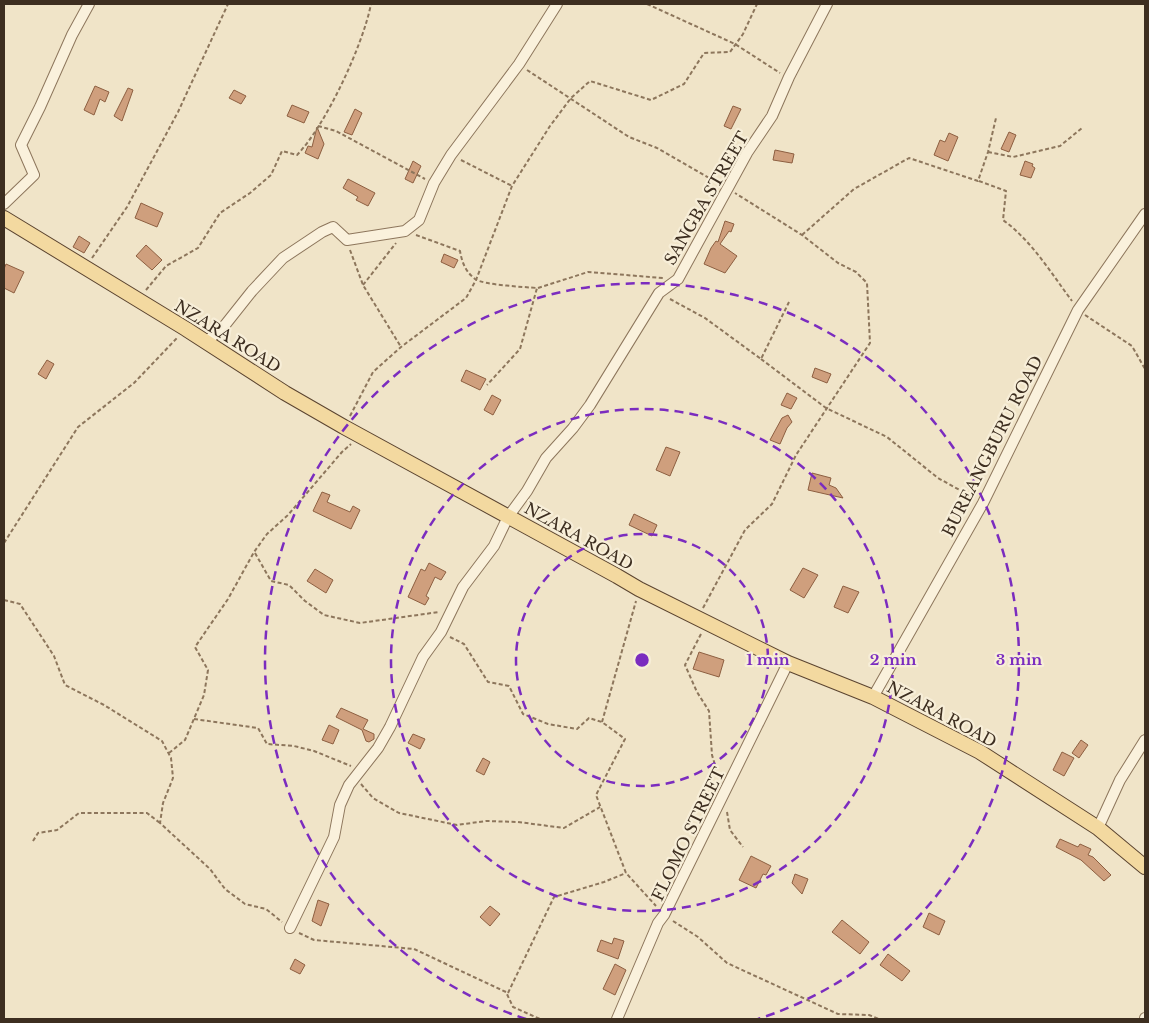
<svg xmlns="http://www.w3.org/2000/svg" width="1149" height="1023" font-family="'Libre Baskerville',serif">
<rect width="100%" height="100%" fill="#f0e4c8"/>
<g fill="#cf9f7d" stroke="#8d5f41">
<polygon points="95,86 109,92 105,102 100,99 94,115 84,110"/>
<polygon points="128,88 133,90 122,121 114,116"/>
<polygon points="234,90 246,96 241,104 229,98"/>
<polygon points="292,105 309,112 304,123 287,116"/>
<polygon points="733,106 741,109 731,129 724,126"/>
<polygon points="355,109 362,113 352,135 344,132"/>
<polygon points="317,127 324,144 318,159 305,153 308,146 312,147"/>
<polygon points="1009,132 1016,135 1009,152 1001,149"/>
<polygon points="949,133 958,137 948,161 934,155 940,140 945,142"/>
<polygon points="775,150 794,154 792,163 773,160"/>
<polygon points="413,161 421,166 413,183 405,179"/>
<polygon points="1025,161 1033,164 1032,166 1035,168 1031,178 1020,175"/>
<polygon points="348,179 375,193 368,206 356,200 358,197 343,188"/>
<polygon points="141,203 163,213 157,227 135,218"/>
<polygon points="725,221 734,224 731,232 729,231 720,244 737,256 725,273 704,264 711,248 716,241 718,242"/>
<polygon points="79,236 90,243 84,253 73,247"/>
<polygon points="146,245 162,260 152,270 136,256"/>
<polygon points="444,254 458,260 454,268 441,262"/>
<polygon points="6,264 24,272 14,293 4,288 4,269"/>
<polygon points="47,360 54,364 46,379 38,374"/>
<polygon points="815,368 831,374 827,383 812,377"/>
<polygon points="466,370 486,379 480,390 461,381"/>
<polygon points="787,393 797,398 791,409 781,405"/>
<polygon points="492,395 501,400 493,415 484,410"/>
<polygon points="788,415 792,422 787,428 780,444 770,440 782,418"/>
<polygon points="666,447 680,452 670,476 656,470"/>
<polygon points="812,473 831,478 829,485 836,488 843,498 808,490"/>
<polygon points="322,492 330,495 327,502 350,512 353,506 360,510 351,529 313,511"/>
<polygon points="634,514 657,525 652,536 629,525"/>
<polygon points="429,563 446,572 441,580 435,577 426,596 429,598 425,605 408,597 421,569 425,571"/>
<polygon points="803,568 818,575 804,598 790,590"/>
<polygon points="315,569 333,580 326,593 307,581"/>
<polygon points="843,586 859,592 848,613 834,607"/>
<polygon points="699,652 724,660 719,677 693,669"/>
<polygon points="341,708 368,720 363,729 374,734 374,739 369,742 366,741 362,730 336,717"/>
<polygon points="329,725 339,730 333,744 322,740"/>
<polygon points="413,734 425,739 420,749 408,743"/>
<polygon points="1081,740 1088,745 1079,758 1072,753"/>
<polygon points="1062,752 1074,758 1064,776 1053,770"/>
<polygon points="483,758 490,762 484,775 476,771"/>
<polygon points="1060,839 1078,847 1080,844 1091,849 1088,855 1093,857 1111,875 1104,881 1081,860 1056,847"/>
<polygon points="751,856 771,866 766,875 763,874 756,888 739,880"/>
<polygon points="795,874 808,879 802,894 792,883"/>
<polygon points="318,900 329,904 321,926 312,921"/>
<polygon points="490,906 500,914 490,926 480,917"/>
<polygon points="929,913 945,921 939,935 923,927"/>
<polygon points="842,920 869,942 860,954 832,932"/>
<polygon points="614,938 624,941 618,959 597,951 601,940 612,944"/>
<polygon points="888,954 910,971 902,981 880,965"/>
<polygon points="295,959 305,965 300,974 290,969"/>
<polygon points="615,964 626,970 615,995 603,989"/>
</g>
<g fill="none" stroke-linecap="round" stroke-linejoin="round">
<defs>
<g id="minor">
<polyline points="4,204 34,175 21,145 40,107 72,35 89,4"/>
<polyline points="205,343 225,325 252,291 283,258 322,232 333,227 347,240 405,231 419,220 434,183 451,155 519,64 557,4"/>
<polyline points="873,697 983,503 1078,310 1145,214"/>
<polyline points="1098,828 1120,780 1145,740"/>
<polyline points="290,928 334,837 340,805 349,785 378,748 390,727 423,657 441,632 463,587 494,546 508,517 527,491 546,458 573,428 590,405 659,293 678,279 747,153 772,116 789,77 827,4"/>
<polyline points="617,1019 658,923 664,915 788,663"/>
<polyline points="1145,1019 1145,1018"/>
</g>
<polyline id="major" points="4,218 186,329 285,393 344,427 617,576 639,589 788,663 873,697 980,752 1098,828 1145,867"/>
</defs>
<use href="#minor" stroke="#8d765c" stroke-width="12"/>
<use href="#major" stroke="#5b4430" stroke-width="16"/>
<g stroke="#8d765c" stroke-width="2" stroke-dasharray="4 2.5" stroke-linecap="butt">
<polyline points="647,4 735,44 780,73"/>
<polyline points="527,70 629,137 657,148 718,183"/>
<polyline points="318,126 336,131 425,179"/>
<polyline points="988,152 1013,157 1060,146 1082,128"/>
<polyline points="461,160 512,186"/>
<path d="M 979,181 L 1006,191 L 1003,220 C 1032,241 1051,273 1072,301"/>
<path d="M 416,235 L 460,251 C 462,262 465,271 475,279 C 483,285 525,287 537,288 L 520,349 L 487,385"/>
<polyline points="802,235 854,189 909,158 978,181 988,152 996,118"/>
<polyline points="350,250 363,285 401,347"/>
<polyline points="92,258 127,207 178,112 228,4"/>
<polyline points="363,285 396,243"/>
<polyline points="538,288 588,272 663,278"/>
<path d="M 146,290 L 166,266 L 198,248 L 220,213 L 250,193 L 271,175 L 282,151 L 297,155 C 326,125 363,45 371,4"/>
<polyline points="670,299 705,318 761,359 789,302"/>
<polyline points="1085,315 1132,346 1145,369"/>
<polyline points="761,359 826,408 887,437 938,478 974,498"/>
<polyline points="350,416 373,372 401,347 466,298 476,280 512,186 550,126 571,98 590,81 651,100 684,84 704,53 730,52 743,34 757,4"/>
<polyline points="4,543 78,427 134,383 177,338"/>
<polyline points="255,553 271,581 289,585 305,601 324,615 360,623 439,612"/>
<polyline points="4,600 20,604 54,656 65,685 104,705 162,741 171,758 173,778 163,803 160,823 210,869 225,889 245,904 266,909 282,922"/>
<polyline points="703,608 745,530 772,504 796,455 870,343 867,283 856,272 838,263 802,235 735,193"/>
<polyline points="701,634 685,665 697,692 709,711 712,755 719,778"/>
<polyline points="450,637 464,644 488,682 509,686 523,714 548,724 577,729 589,718 602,722 625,739 596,795 626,873 656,906"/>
<polyline points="194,719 258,728 267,744 294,746 314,751 351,766"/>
<polyline points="602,722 636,601"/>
<polyline points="169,753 185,740 204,695 208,670 195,647 228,599 254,552 267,534 288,515 342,452 351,444"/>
<polyline points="361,784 373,798 399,813 457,825 486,821 518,822 564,828 600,807"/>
<polyline points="727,812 730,830 743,847"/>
<polyline points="33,841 38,833 57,830 79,813 147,813 160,823"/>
<polyline points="673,921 698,937 727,963 838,1014 869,1015 879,1019"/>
<polyline points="299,933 314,940 414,949 506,992 513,1007 540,1019"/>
<polyline points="508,993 554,897 604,882 626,873"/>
</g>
<use href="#minor" stroke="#faf1dc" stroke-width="10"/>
<use href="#major" stroke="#f3d9a0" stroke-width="14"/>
</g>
<g fill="none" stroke="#7b2cbf" stroke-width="2.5" stroke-dasharray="9 6">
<circle cx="642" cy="660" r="126"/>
<circle cx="642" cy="660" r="251"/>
<path d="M526 1019A377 377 0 1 1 758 1019"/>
</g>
<g text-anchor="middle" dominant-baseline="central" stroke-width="4.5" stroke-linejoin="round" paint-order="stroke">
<g font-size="16" fill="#3d2e20" stroke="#f7eed8">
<text transform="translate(706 198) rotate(-60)">SANGBA STREET</text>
<text transform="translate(228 336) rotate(32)">NZARA ROAD</text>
<text transform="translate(992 446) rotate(-63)">BUREANGBURU ROAD</text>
<text transform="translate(579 536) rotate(29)">NZARA ROAD</text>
<text transform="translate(942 714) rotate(28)">NZARA ROAD</text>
<text transform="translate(688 834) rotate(-64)">FLOMO STREET</text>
</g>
</g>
<circle cx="642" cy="660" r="8" fill="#7b2cbf" stroke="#f7eed8" stroke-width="2.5"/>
<g font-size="15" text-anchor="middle" font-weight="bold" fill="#7b2cbf" stroke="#f7eed8" stroke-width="4.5" stroke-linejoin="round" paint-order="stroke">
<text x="768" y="665">1 min</text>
<text x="893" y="665">2 min</text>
<text x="1019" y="665">3 min</text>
</g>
<rect width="1149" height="1023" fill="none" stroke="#3d2e20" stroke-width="10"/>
</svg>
